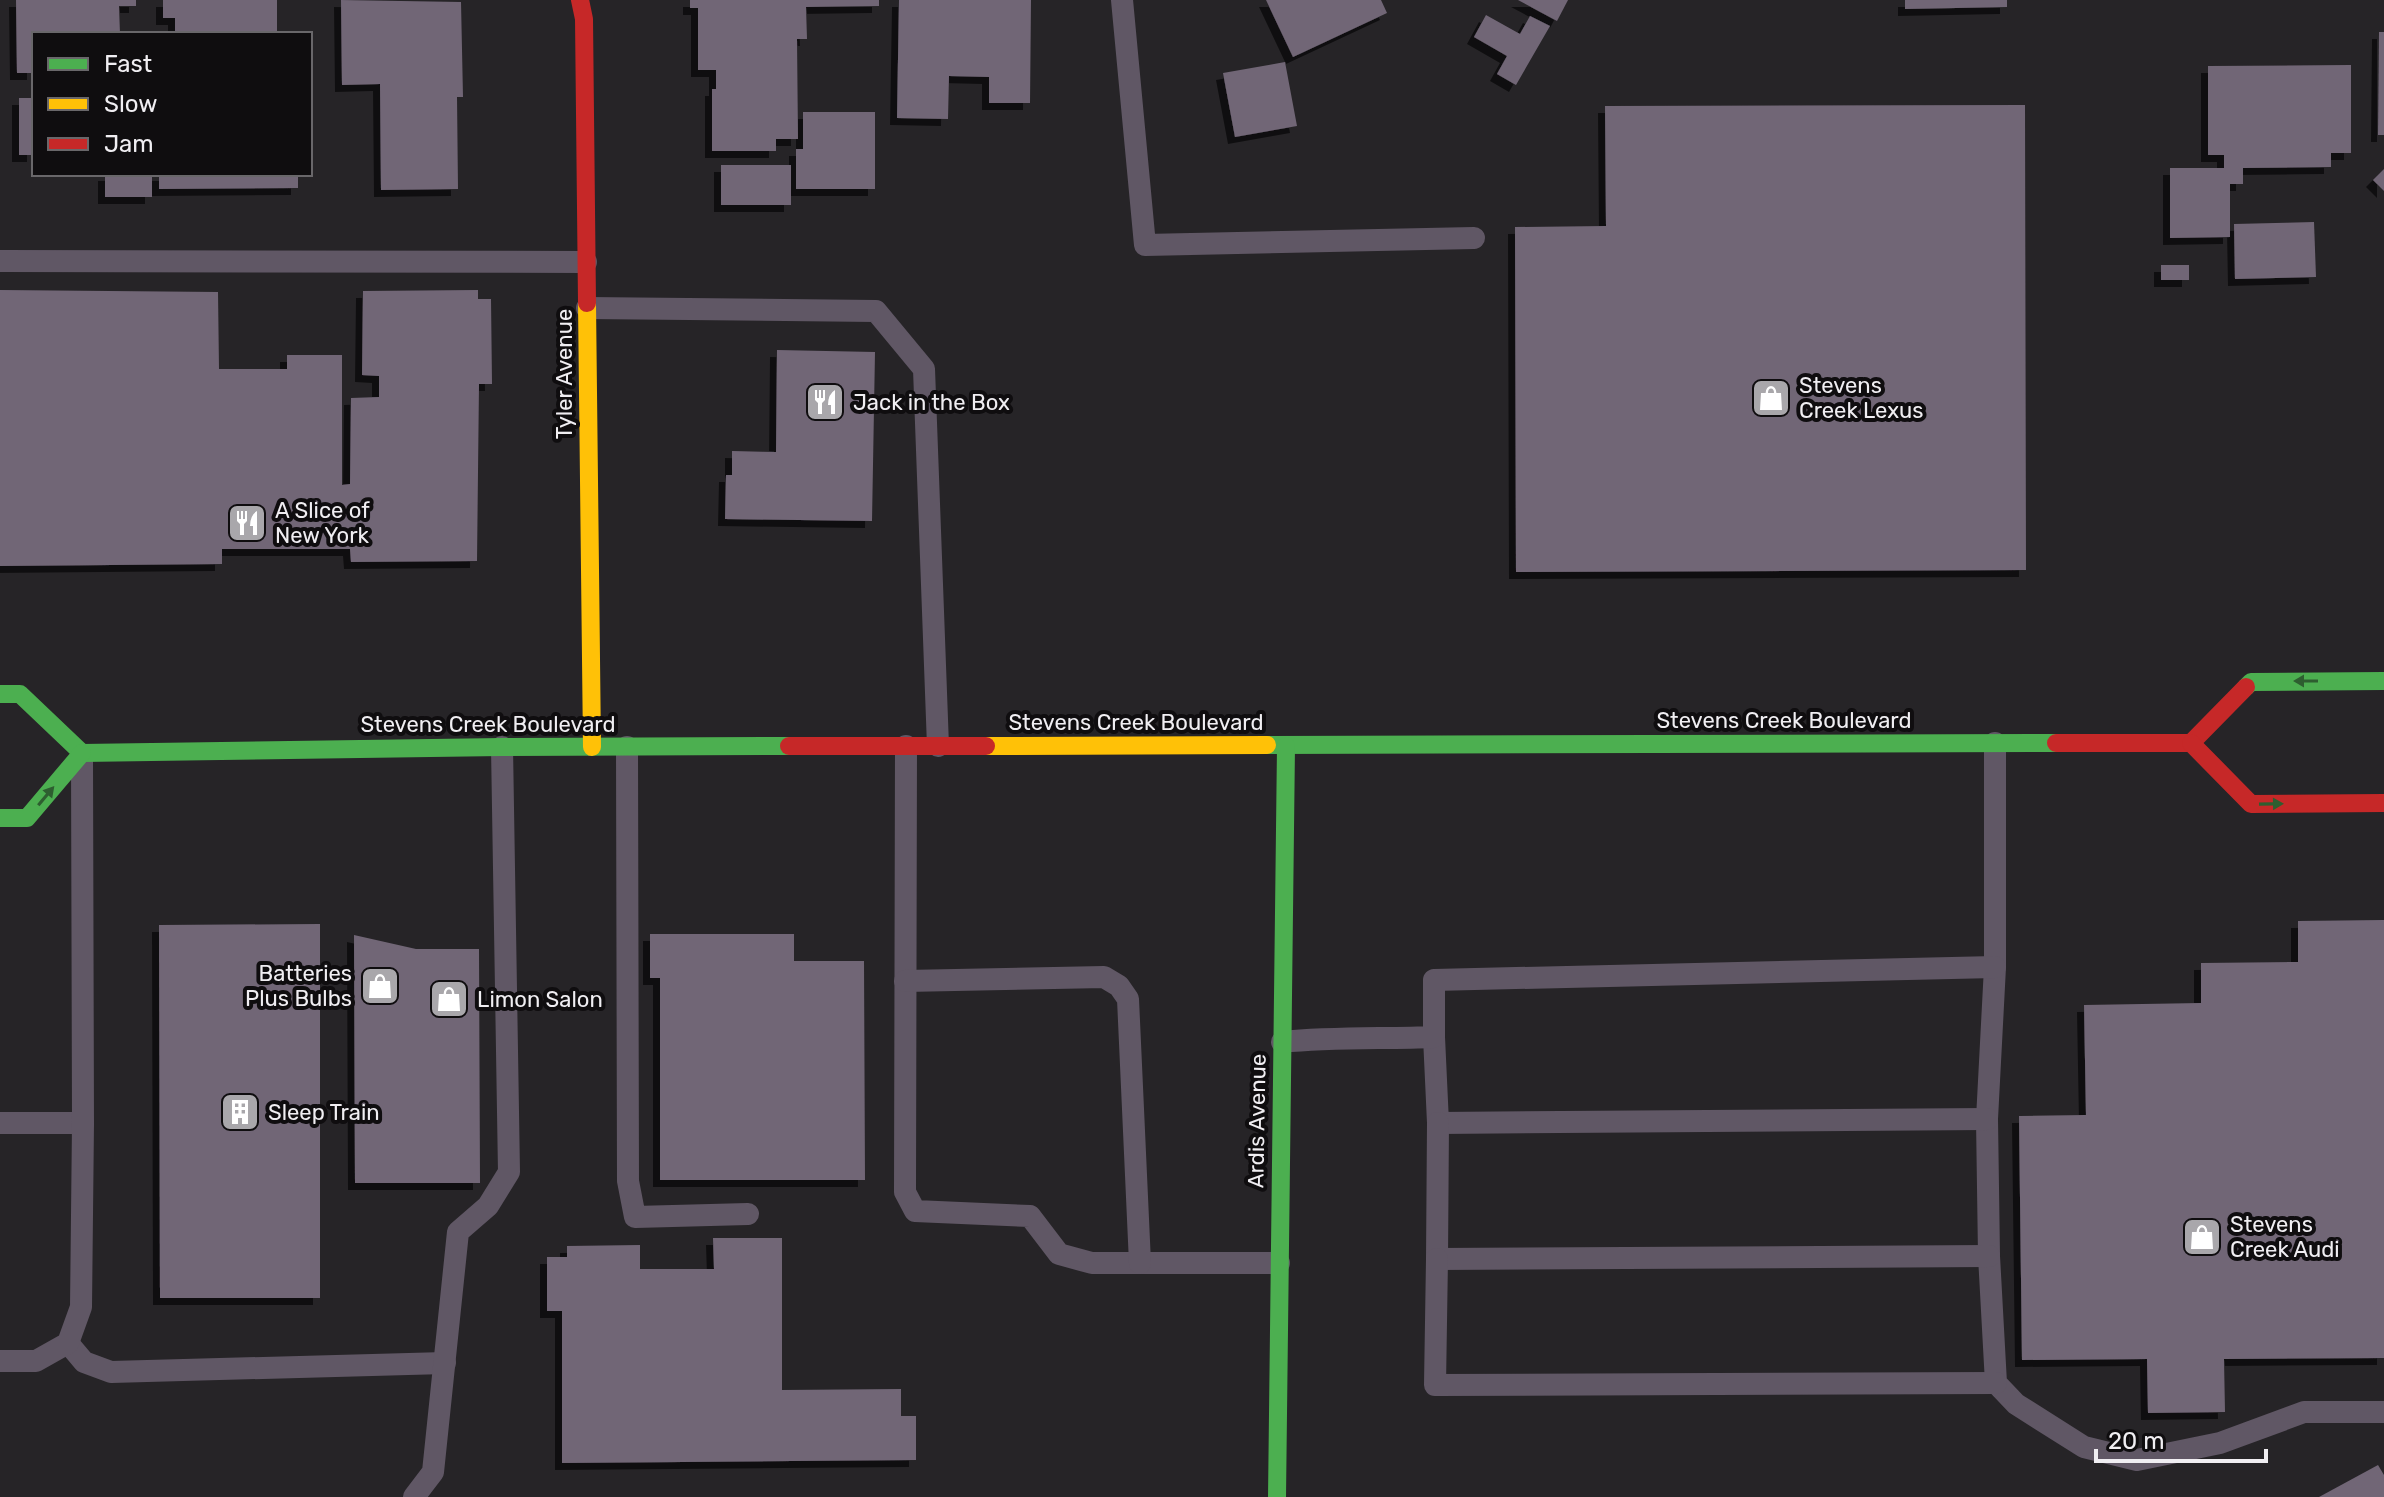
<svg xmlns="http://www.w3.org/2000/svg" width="2384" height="1497" font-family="Rubik,sans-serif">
<defs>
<filter id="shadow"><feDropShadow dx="-7" dy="7" stdDeviation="0" flood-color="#0009"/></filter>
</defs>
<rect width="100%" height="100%" fill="#262427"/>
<g fill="#716676" filter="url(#shadow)">
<polygon points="16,0 136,0 136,6 119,6 120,34 34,34 34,73 17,73"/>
<polygon points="163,0 277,0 277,34 175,34 175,18 163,18"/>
<polygon points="341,0 461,2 463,97 457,97 458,189 381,190 380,84 342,85"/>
<polygon points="690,0 879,0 879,6 806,7 807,39 797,39 798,139 776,139 776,151 712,151 712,89 716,89 716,70 698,70 698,8 690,8"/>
<polygon points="899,0 1031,0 1030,103 989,103 989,77 949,76 948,119 897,118"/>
<polygon points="1266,0 1381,0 1387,13 1293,57"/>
<polygon points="1518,0 1568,0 1557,21"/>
<polygon points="1905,0 2007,0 2007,7 1905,9"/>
<polygon points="1486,15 1520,34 1530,16 1550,26 1516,85 1497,74 1507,56 1474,37"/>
<polygon points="2379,32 2384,32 2384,135 2378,135"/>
<polygon points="1285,62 1297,126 1235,137 1223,73"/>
<polygon points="2351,65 2351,153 2331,153 2331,167 2243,168 2243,184 2230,184 2230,237 2170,238 2170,168 2224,168 2224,155 2208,155 2208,66"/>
<rect x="19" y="98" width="15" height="57"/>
<polygon points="2025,105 2026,570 1516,572 1515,227 1606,226 1605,106"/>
<polygon points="803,112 875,112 875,189 796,189 796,149 803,149"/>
<rect x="721" y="165" width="70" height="40"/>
<polygon points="2384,169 2384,191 2373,180"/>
<rect x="105" y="174" width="47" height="23"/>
<polygon points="159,174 298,174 298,188 159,189"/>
<polygon points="2314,222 2316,277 2235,279 2234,224"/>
<rect x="2161" y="265" width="28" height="15"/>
<polygon points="0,290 218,292 219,369 287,369 287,355 342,355 342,485 350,484 351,398 379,397 379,376 362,375 363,291 478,290 478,299 491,299 492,384 479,384 477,561 351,562 350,549 222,549 222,564 0,566"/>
<polygon points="777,350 875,352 872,521 725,519 726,475 732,475 732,451 776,452"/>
<polygon points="2384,920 2384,1358 2224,1359 2225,1412 2148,1413 2147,1359 2022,1360 2019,1116 2086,1115 2084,1005 2201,1003 2201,963 2298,962 2298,921"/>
<polygon points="320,924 320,1298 160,1298 159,925"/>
<polygon points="650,934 794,934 794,961 864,961 865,1180 660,1180 660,978 650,978"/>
<polygon points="354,935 416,949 479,949 480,1183 355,1183"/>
<polygon points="713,1238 782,1238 782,1390 901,1389 901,1416 916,1416 916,1460 562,1463 562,1311 547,1311 547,1257 567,1257 567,1246 640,1245 640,1269 714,1269"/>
<polygon points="2378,1465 2384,1475 2384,1497 2319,1497"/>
</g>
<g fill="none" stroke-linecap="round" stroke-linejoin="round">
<g stroke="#605765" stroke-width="22">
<polyline points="1122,0 1145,245 1474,238"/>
<polyline points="0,261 586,262"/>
<polyline points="587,308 876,311 924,369 938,746"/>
<polyline points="1995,743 1995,967 1987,1119 1989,1256 1996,1383 2016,1404 2084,1447 2137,1460 2220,1443 2304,1412 2384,1412"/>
<polyline points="906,746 905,1192 915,1211 1030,1216 1059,1254 1092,1263 1279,1263"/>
<polyline points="627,747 628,1181 635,1217 748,1214"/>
<polyline points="905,981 1104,977 1119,986 1128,999 1140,1263"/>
<polyline points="1434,1037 1438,1123 1987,1119"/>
<path d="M 1282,1042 C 1333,1037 1383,1039 1434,1037 L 1434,980 L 1995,967"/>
<polyline points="0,1123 83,1123"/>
<polyline points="1438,1123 1437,1259 1989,1256"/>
<polyline points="1437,1259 1435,1385 1996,1383"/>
<polyline points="68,1343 84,1362 111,1372 445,1363"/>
<polyline points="0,1361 36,1361 68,1343 81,1307 83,1123 82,759"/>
<polyline points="414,1497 433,1472 458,1232 488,1206 509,1172 502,747"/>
</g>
<g stroke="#4caf50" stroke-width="18">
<polyline points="2246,687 2251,682 2384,681"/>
<polyline points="0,694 20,694 82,753 502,747 789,746"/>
<polyline points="1267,745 2056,743"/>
<polyline points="0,818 27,818 82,753"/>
<polyline points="1277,1497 1286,746"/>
</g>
<g stroke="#ffc107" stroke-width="18">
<polyline points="587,303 592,747"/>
<polyline points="986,746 1267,745"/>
</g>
<g stroke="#c62828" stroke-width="18">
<polyline points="580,0 584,19 587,303"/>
<polyline points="2056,743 2191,743 2246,687"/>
<polyline points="2191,743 2251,804 2384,803"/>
<polyline points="789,746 986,746"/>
</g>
</g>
<defs><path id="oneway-solid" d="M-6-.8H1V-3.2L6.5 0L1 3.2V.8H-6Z" transform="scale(2)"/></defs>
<g fill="#2e5e30">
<use href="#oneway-solid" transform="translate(2306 681) rotate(180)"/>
<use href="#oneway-solid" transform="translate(46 796) rotate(-50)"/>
<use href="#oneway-solid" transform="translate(2271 804) rotate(-1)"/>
</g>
<defs>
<symbol id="shop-square" viewBox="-11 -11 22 22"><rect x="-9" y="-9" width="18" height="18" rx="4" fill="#a9a7ab" stroke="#0f0d0f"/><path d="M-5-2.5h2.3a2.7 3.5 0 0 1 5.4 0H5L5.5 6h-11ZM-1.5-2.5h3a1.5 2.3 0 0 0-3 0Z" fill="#fff"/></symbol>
<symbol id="restaurant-square" viewBox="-11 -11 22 22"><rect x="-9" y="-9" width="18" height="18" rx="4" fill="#a9a7ab" stroke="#0f0d0f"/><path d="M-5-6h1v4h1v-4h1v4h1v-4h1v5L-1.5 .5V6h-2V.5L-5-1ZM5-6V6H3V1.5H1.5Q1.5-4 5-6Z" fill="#fff"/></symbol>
<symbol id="building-square" viewBox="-11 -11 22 22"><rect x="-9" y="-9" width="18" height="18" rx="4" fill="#a9a7ab" stroke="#0f0d0f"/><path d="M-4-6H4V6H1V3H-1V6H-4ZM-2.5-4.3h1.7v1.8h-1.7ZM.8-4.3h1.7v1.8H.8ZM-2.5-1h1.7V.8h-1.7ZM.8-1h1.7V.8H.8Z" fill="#fff"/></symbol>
</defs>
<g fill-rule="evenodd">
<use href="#shop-square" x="1749" y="376" width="44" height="44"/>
<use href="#restaurant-square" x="803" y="380" width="44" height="44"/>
<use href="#restaurant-square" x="225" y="501" width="44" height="44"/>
<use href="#shop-square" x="358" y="964" width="44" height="44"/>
<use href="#shop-square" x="427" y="977" width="44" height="44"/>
<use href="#building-square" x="218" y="1090" width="44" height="44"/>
<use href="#shop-square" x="2180" y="1215" width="44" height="44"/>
</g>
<g text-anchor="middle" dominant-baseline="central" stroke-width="8" stroke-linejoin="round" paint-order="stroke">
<g font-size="22" fill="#f0eef2" stroke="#0f0d0f">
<text transform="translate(564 374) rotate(-90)">Tyler Avenue</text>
<text x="1784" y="720">Stevens Creek Boulevard</text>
<text x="1136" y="722">Stevens Creek Boulevard</text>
<text x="488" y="724">Stevens Creek Boulevard</text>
<text transform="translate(1257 1121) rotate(-89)">Ardis Avenue</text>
</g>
<g font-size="22" fill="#f0eef2" stroke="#0f0d0f" text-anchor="start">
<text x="1799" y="385">Stevens<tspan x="1799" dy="25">Creek Lexus</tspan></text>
<text x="853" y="402">Jack in the Box</text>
<text x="275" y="510">A Slice of<tspan x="275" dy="25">New York</tspan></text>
<text x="352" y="973" text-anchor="end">Batteries<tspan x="352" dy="25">Plus Bulbs</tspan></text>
<text x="477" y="999">Limon Salon</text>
<text x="268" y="1112">Sleep Train</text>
<text x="2230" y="1224">Stevens<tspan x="2230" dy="25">Creek Audi</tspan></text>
</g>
</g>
<rect x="32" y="32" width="280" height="144" fill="#0f0d0f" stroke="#69676a" stroke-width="2"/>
<rect x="48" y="58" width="40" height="12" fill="#4caf50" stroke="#69676a" stroke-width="2"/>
<text x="104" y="72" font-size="24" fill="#f0eef2">Fast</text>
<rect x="48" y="98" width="40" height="12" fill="#ffc107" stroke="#69676a" stroke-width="2"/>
<text x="104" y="112" font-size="24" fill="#f0eef2">Slow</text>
<rect x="48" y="138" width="40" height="12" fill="#c62828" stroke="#69676a" stroke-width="2"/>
<text x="104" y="152" font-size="24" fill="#f0eef2">Jam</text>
<path d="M2096 1449v12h170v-12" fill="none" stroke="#f0eef2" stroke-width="4"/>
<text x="2108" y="1449" font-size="24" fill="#f0eef2" stroke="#0f0d0f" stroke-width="6" paint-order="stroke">20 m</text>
</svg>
